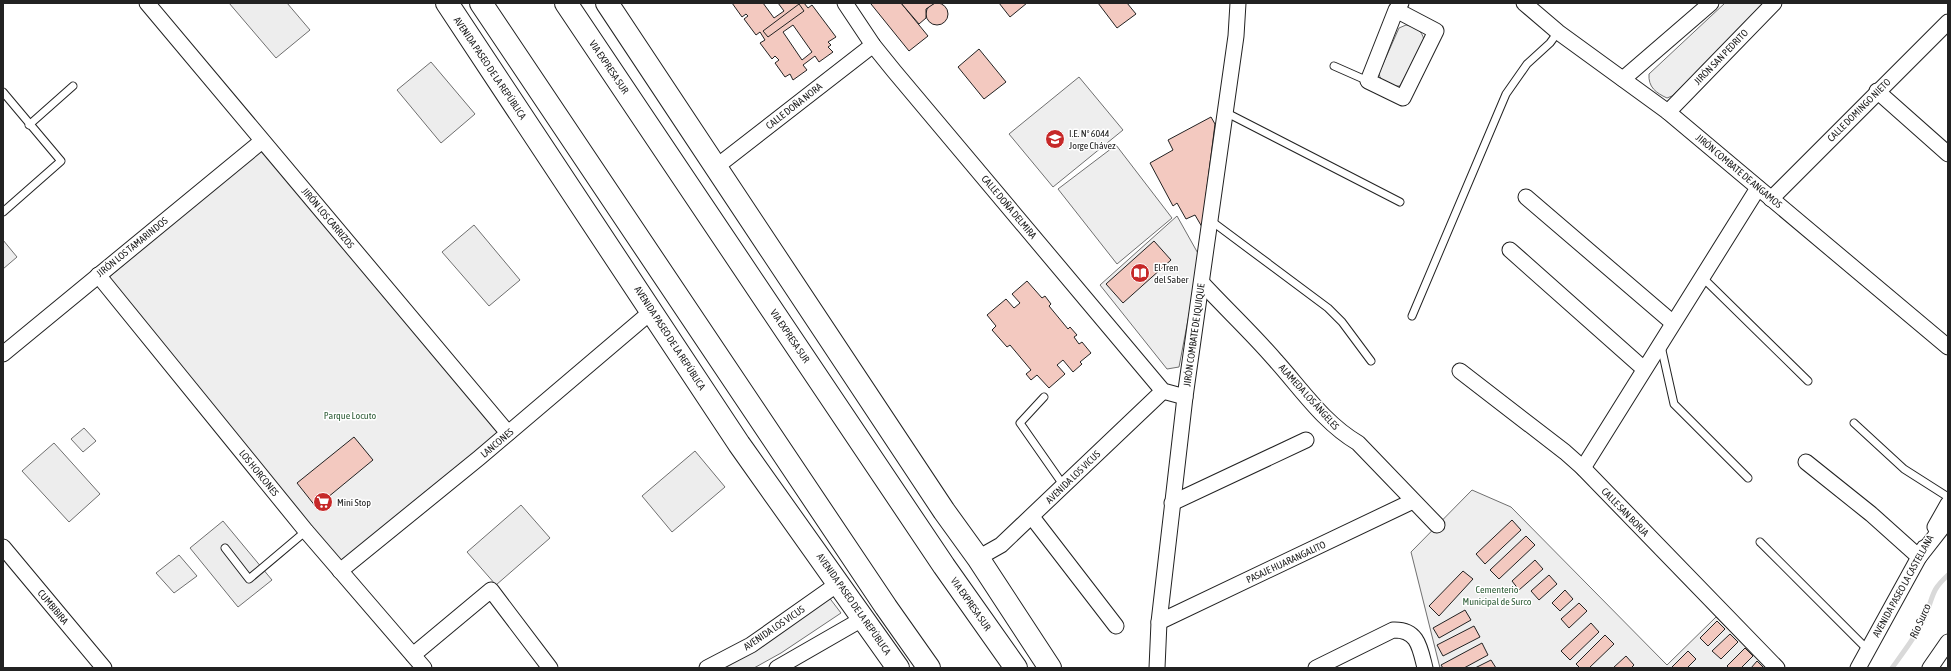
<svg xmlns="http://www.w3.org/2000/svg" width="1951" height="671" font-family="'Asap Condensed',sans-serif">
<rect width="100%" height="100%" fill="#fff"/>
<g fill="#eee" stroke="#6f6f6f">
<path d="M 1725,3 L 1764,3 L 1758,11 L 1672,96 L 1667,98 C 1656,93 1648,87 1649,74 Z"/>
<path d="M 1406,25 C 1415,27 1422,30 1424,40 L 1400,86 C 1391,87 1380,83 1379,73 L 1399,28 Z"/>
<polygon points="1079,77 1123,130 1053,187 1009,134"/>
<polygon points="1116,145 1172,218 1117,264 1058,189"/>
<polygon points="261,149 498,433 339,564 108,278"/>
<polygon points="1177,216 1200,257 1179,367 1167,369 1100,285"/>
<polygon points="84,428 96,441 83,452 71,439"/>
<polygon points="1472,490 1511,507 1667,665 1716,617 1767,668 1440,668 1411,552"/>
<polygon points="179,555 197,576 174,593 156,573"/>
<polygon points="828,596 841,613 781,653 754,668 714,668"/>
</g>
<g fill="#ededed" stroke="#6f6f6f">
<polygon points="229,3 287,3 310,30 276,58"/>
<polygon points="431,62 475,114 441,143 397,90"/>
<polygon points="474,225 520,280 489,306 442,252"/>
<polygon points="3,240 17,257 3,269"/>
<polygon points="54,443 100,494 69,522 22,471"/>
<polygon points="695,451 725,487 672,532 642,496"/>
<polygon points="521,505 550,538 496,585 467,552"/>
<polygon points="223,521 272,580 238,607 190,548"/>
</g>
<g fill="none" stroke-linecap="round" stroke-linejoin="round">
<path stroke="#d9d9d9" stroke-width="5" d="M 1892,668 C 1905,650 1919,632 1927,612 C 1934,593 1932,590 1948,575"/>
</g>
<g fill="#f3c9c0" stroke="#222" fill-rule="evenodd">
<circle cx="937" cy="14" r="11"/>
<path d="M 732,3 L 763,3 L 774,18 L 784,11 L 778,3 L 804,3 L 808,8 L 812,5 L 836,37 L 828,42 L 831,45 L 828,47 L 833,52 L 819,62 L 815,56 L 803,65 L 807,70 L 793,80 L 790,74 L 785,77 L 775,63 L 779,60 L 775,56 L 772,59 L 760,43 L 765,40 L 760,32 L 756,35 L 744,19 L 748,16 L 746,14 L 742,17 ZM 793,25 L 812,52 L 802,60 L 783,32 Z"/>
<polygon points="873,3 901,3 928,36 909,51 871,4"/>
<polygon points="901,3 935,3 926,9 926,18 919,24"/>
<polygon points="999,3 1027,3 1010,17"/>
<polygon points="1098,3 1127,3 1136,14 1117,28"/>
<polygon points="799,4 804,11 768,37 763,31"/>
<polygon points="979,49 1006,82 984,99 958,67"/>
<polygon points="1211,117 1215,124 1202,227 1195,215 1186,219 1177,203 1173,206 1150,163 1173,150 1168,140"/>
<polygon points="1154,241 1171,260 1123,303 1106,284"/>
<polygon points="1027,281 1042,298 1045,296 1051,304 1049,306 1068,329 1070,327 1077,335 1074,337 1079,344 1082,342 1091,353 1080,362 1082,364 1073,372 1063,360 1057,365 1065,374 1049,388 1037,375 1031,380 1026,374 1031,370 1010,345 1007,347 992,330 996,326 987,315 1006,299 1014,308 1020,303 1012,294"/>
<polygon points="354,437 373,460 316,507 297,483"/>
<polygon points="1512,520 1521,530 1485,564 1476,554"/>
<polygon points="1526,536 1535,545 1499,579 1490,570"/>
<polygon points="1535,560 1543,569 1519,590 1512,581"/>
<polygon points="1463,571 1473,579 1439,616 1429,606"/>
<polygon points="1549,575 1557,584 1539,600 1531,591"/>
<polygon points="1565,590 1573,599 1560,611 1552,603"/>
<polygon points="1579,603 1587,611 1569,628 1561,619"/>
<polygon points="1465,610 1471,620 1439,638 1433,628"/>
<polygon points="1717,621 1725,629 1708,646 1700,638"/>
<polygon points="1591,623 1599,632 1570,660 1561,651"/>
<polygon points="1474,626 1480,637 1443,656 1437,645"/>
<polygon points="1730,634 1738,642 1721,659 1712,651"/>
<polygon points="1605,635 1614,644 1589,668 1580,668 1576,664"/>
<polygon points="1482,643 1488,655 1464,668 1443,668 1441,665"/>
<polygon points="1745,648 1753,656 1741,668 1729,668 1727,666"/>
<polygon points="1688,651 1696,659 1687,668 1671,668"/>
<polygon points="1626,656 1634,665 1631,668 1613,668"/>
<polygon points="1491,660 1496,668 1475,668"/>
<polygon points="1757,661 1764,668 1751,668"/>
</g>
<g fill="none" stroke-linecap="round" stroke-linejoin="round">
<defs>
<g id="lane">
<polyline points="1334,66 1368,81"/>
<polyline points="3,92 61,161 3,212"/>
<polyline points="1225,112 1400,202"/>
<polyline points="29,125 73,86"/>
<polyline points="1210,220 1328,308 1342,322 1371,361"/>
<polyline points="1702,277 1808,381"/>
<polyline points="1412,316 1506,94 1527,64 1550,43 1558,32"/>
<polyline points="1661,346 1674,404 1748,478"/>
<polyline points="1044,397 1020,423 1064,486"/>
<polyline points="1854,423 1904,469 1948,497"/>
<polyline points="1760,542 1868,650"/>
<polyline points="225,548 249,579 306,531"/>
</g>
<g id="street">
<polyline points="147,3 508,433"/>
<polyline points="845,3 873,45 894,71 1163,391 1185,397"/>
<polyline points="1524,3 1558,32 1668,112 1948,347"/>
<polyline points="1396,10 1436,31 1403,98 1368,81 1396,10 1401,3"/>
<polyline points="1623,79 1711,3"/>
<polyline points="1877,91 1948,154"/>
<polyline points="1668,112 1774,3"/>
<polyline points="716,167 873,45"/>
<polyline points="1526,197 1673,323"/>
<polyline points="1771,199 1948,22"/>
<polyline points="1510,250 1644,369"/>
<polyline points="98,275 306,531 424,668"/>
<path d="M 1202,283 C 1226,309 1253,334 1276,361 C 1302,390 1324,423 1358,443 L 1437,525"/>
<polyline points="3,354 262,141"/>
<polyline points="1460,371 1565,452 1583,468 1777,668"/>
<polyline points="1806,462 1871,514 1919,557 1948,520"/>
<polyline points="1583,468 1758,188"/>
<polyline points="1172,503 1306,440"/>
<polyline points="1032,517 1116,626"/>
<polyline points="1935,527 1948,504"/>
<polyline points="3,547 104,668"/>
<polyline points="978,558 1001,545 1163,391"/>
<polyline points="340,571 479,458 652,311"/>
<polyline points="1159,622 1413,501"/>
<polyline points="413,655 491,590 550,668"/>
<polyline points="707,668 751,645 839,583"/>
<polyline points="777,668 864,618"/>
<polyline points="1157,668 1159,622 1185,397 1236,36 1238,3"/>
<path d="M 1316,668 L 1393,630 C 1418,629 1420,648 1425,668"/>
<polyline points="1858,668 1924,548"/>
<polyline points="1930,668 1948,642"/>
</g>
<g id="primary">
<polyline points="447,3 739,444 898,668"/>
<polyline points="607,3 944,511 978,558 1050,668"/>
</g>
<g id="highway">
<polyline points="481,3 886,607 929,668"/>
<polyline points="566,3 944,566 1016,668"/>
</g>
</defs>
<use href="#lane" stroke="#222" stroke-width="9"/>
<use href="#street" stroke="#222" stroke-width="17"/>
<use href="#primary" stroke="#222" stroke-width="24"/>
<use href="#highway" stroke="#222" stroke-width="24"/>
<use href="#lane" stroke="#fff" stroke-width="7"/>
<use href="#street" stroke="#fff" stroke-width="15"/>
<use href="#primary" stroke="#fff" stroke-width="22"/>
<use href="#highway" stroke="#fff" stroke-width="22"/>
</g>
<defs>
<symbol id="school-disc" viewBox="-11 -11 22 22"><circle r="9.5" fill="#c62828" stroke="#fff"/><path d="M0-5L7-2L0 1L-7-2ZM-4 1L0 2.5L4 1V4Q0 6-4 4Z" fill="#fff"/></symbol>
<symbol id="library-disc" viewBox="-11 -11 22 22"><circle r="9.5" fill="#c62828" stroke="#fff"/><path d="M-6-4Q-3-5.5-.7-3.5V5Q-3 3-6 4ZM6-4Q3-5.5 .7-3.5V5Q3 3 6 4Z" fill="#fff"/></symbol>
<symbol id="supermarket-disc" viewBox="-11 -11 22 22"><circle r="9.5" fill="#c62828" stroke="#fff"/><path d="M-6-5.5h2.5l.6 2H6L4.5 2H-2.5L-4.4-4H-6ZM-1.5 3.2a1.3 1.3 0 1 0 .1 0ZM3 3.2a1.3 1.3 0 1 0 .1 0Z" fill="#fff"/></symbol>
</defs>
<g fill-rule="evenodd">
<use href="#school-disc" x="1044" y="128" width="22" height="22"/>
<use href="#library-disc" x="1129" y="262" width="22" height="22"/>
<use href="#supermarket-disc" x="312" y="491" width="22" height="22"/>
</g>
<g text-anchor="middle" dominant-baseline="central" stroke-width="3" stroke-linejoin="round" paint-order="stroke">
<g font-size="10" fill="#222" stroke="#fff">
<text transform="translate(1721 57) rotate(-46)">JIRÓN SAN PEDRITO</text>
<text transform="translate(609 67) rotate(56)">VIA EXPRESA SUR</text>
<text transform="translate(490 68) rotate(56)">AVENIDA PASEO DE LA REPÚBLICA</text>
<text transform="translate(794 106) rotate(-38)">CALLE DOÑA NORA</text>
<text transform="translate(1859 110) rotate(-45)">CALLE DOMINGO NIETO</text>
<text transform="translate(1739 171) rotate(40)">JIRÓN COMBATE DE ANGAMOS</text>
<text transform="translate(1009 207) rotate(50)">CALLE DOÑA DELMIRA</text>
<text transform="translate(328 218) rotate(50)">JIRÓN LOS CARRIZOS</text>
<text transform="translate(132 247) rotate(-39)">JIRÓN LOS TAMARINDOS</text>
<text transform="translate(1194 335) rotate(-82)">JIRÓN COMBATE DE IQUIQUE</text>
<text transform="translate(790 336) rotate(56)">VIA EXPRESA SUR</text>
<text transform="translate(670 338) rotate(57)">AVENIDA PASEO DE LA REPÚBLICA</text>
<text transform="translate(1309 397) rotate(48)">ALAMEDA LOS ÁNGELES</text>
<text transform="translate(497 443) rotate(-40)">LANCONES</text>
<text transform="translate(259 473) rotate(51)">LOS HORCONES</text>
<text transform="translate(1073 477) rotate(-44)">AVENIDA LOS VICUS</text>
<text transform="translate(1625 512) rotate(46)">CALLE SAN BORJA</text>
<text transform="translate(1286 562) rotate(-25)">PASAJE HUARANGALITO</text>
<text transform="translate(1903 586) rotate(-61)">AVENIDA PASEO LA CASTELLANA</text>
<text transform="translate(854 604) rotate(55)">AVENIDA PASEO DE LA REPÚBLICA</text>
<text transform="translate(971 604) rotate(55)">VIA EXPRESA SUR</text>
<text transform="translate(53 607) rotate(50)">CUMBIBIRA</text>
<text transform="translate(774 628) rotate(-34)">AVENIDA LOS VICUS</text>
</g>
<g font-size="10" fill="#222" stroke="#fff" text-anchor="start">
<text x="1069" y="133">I.E. N° 6044<tspan x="1069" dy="12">Jorge Chávez</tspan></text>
<text x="1154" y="267">El Tren<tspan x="1154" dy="12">del Saber</tspan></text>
<text x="337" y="502">Mini Stop</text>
</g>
<g font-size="10" fill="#2f5e38" stroke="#fff">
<text x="350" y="415">Parque Locuto</text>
<text x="1497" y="589">Cementerio<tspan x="1497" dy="12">Municipal de Surco</tspan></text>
</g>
<g font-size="11" font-style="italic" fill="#222" stroke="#fff">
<text transform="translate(1920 621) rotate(-66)">Río Surco</text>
</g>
</g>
<rect width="1951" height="671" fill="none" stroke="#222222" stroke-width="8"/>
</svg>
